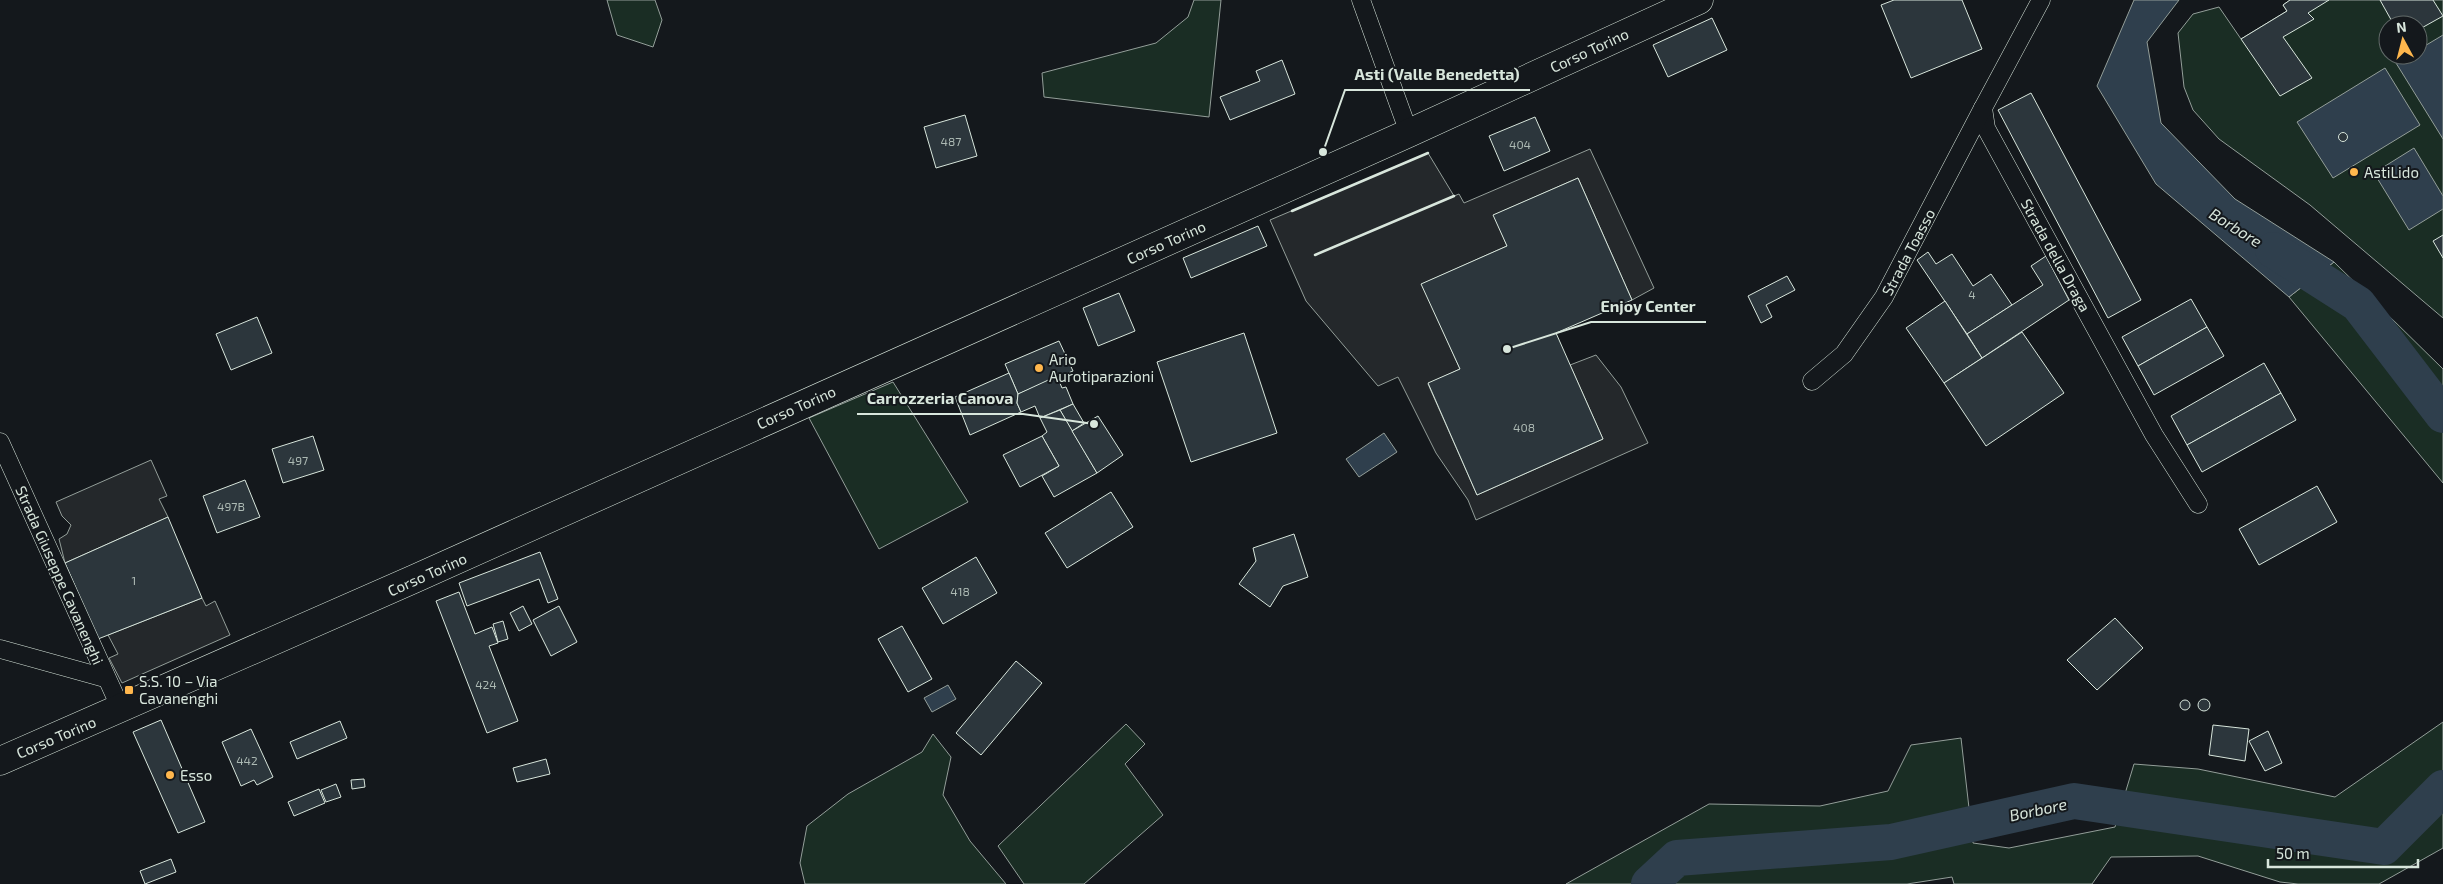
<svg xmlns="http://www.w3.org/2000/svg" width="2443" height="884" font-family="'Exo 2',sans-serif">
<rect width="100%" height="100%" fill="#14181c"/>
<g fill="#1a2d24" stroke="#939e99" fill-rule="evenodd">
<polygon points="607,0 655,0 662,20 653,47 617,35"/>
<polygon points="1194,0 1221,0 1209,117 1044,97 1042,73 1156,43 1188,17"/>
<path d="M 2290,0 L 2443,0 L 2443,318 L 2310,205 L 2219,139 L 2193,110 L 2184,87 L 2178,33 L 2193,14 L 2219,7 L 2241,39 L 2287,11 L 2283,5 ZM 2388,25 L 2418,25 L 2418,55 L 2388,55 Z"/>
<polygon points="2334,262 2443,369 2443,483 2289,297"/>
<polygon points="893,382 968,502 879,549 809,418"/>
<polygon points="2443,722 2443,848 2379,884 2298,884 2280,882 2198,856 2111,857 2092,884 1954,884 1952,877 1907,884 1566,884 1709,804 1820,806 1888,791 1911,745 1961,738 1973,843 2009,848 2115,827 2134,764 2198,769 2335,797"/>
<polygon points="1126,724 1145,744 1125,764 1163,815 1084,884 1024,884 998,846"/>
<polygon points="933,734 951,757 943,795 970,841 1006,884 805,884 800,863 807,826 848,794 922,752"/>
</g>
<g fill="#24282b" stroke="#939e99">
<polygon points="1590,149 1654,288 1632,300 1578,178 1494,215 1507,246 1422,284 1460,369 1428,384 1477,495 1603,439 1570,365 1596,355 1621,387 1648,443 1476,520 1468,500 1436,453 1398,377 1378,386 1306,301 1270,220 1428,153 1454,196 1459,194 1464,203"/>
<polygon points="151,460 167,496 159,499 168,517 65,563 59,539 67,534 71,525 62,516 56,502"/>
<polygon points="202,598 206,606 215,601 230,635 122,683 109,658 118,654 108,635"/>
</g>
<g fill="#2f3f4d" stroke="#939e99">
<polygon points="2134,0 2179,0 2147,42 2161,123 2235,199 2334,262 2289,297 2156,184 2097,86"/>
<polygon points="2443,35 2443,139 2396,63 2410,55 2418,55 2418,50"/>
<polygon points="2385,68 2420,125 2333,178 2297,122"/>
<polygon points="2414,148 2443,196 2443,209 2409,230 2374,173"/>
<polygon points="1384,433 1397,452 1359,477 1346,459"/>
<polygon points="948,685 956,699 932,712 924,698"/>
</g>
<g fill="none" stroke-linecap="round" stroke-linejoin="round">
<g stroke="#2f3f4d" stroke-width="36">
<polyline points="2273,250 2358,304 2443,415"/>
<polyline points="1649,884 1677,858 1891,842 2074,801 2384,847 2443,788"/>
</g>
</g>
<g fill="#2c363c" stroke="#d8e6dc">
<polygon points="1894,0 1962,0 1982,49 1911,78 1881,5"/>
<polygon points="2290,0 2329,0 2308,13 2314,19 2283,37 2312,78 2280,96 2241,39 2287,11 2283,5"/>
<polygon points="2380,0 2433,0 2443,16 2418,30 2418,25 2394,25"/>
<polygon points="1712,18 1727,50 1668,77 1653,45"/>
<polygon points="1282,60 1295,94 1230,120 1220,97 1260,81 1256,71"/>
<polygon points="2031,93 2141,300 2108,318 1998,110"/>
<polygon points="965,115 977,156 936,168 924,127"/>
<polygon points="1535,117 1550,151 1504,171 1489,136"/>
<circle cx="2343" cy="137" r="4.5"/>
<polygon points="1578,178 1632,300 1556,333 1603,439 1477,495 1428,383 1460,369 1421,284 1507,246 1493,215"/>
<polygon points="1258,226 1267,246 1191,278 1183,258"/>
<polygon points="2443,235 2443,258 2433,241"/>
<polygon points="1928,252 1936,264 1952,254 1973,286 1991,274 2012,305 1967,334 1917,260"/>
<polygon points="2046,256 2069,300 1982,358 1967,334 2043,285 2031,266"/>
<polygon points="1787,276 1795,290 1766,305 1772,317 1761,323 1748,296"/>
<polygon points="1119,293 1135,331 1098,346 1083,308"/>
<polygon points="2191,299 2207,327 2138,366 2122,337"/>
<polygon points="1945,301 1982,358 1944,383 1906,328"/>
<polygon points="257,317 272,353 231,370 216,334"/>
<polygon points="2207,327 2224,356 2154,395 2138,366"/>
<polygon points="2022,332 2064,393 1986,446 1944,383"/>
<polygon points="1244,333 1277,433 1191,462 1157,362"/>
<polygon points="1059,341 1073,371 1018,394 1005,364"/>
<polygon points="2264,363 2281,393 2187,445 2171,416"/>
<polygon points="1009,373 1018,394 1017,403 1021,412 970,435 955,397"/>
<polygon points="1057,376 1062,388 1066,387 1073,404 1040,418 1035,406 1021,412 1017,403 1018,394"/>
<polygon points="2281,393 2296,420 2202,472 2187,445"/>
<polygon points="1073,404 1084,423 1072,431 1060,410"/>
<polygon points="1060,410 1097,473 1054,497 1042,476 1059,466 1042,436 1047,432 1040,418"/>
<polygon points="1098,416 1123,455 1097,473 1072,431"/>
<polygon points="313,436 324,470 283,483 272,449"/>
<polygon points="1042,436 1059,466 1020,487 1003,455"/>
<polygon points="245,480 260,517 217,533 203,496"/>
<polygon points="2317,486 2337,522 2259,565 2239,529"/>
<polygon points="1111,492 1133,527 1067,568 1045,533"/>
<polygon points="168,517 202,598 98,639 65,563"/>
<polygon points="1294,534 1308,577 1283,586 1270,607 1239,584 1256,561 1253,548"/>
<polygon points="540,552 558,599 548,603 539,579 467,606 459,583"/>
<polygon points="976,557 997,593 943,624 922,588"/>
<polygon points="459,592 475,634 492,627 498,643 489,646 518,721 487,733 436,601"/>
<polygon points="523,606 532,624 519,631 510,613"/>
<polygon points="559,606 577,642 551,656 533,620"/>
<polygon points="2115,618 2143,648 2097,690 2067,660"/>
<polygon points="503,621 508,639 498,642 493,624"/>
<polygon points="902,626 932,679 908,692 878,639"/>
<polygon points="1016,661 1042,683 981,755 956,733"/>
<circle cx="2204" cy="705" r="6"/>
<circle cx="2185" cy="705" r="5"/>
<polygon points="161,720 205,822 178,833 133,732"/>
<polygon points="340,721 347,738 297,759 290,742"/>
<polygon points="2213,725 2249,729 2245,761 2209,755"/>
<polygon points="251,729 273,777 257,785 254,780 241,786 222,742"/>
<polygon points="2268,731 2282,763 2265,771 2249,741"/>
<polygon points="546,759 550,774 517,782 513,768"/>
<polygon points="364,779 365,787 352,789 351,780"/>
<polygon points="336,784 341,797 326,802 321,790"/>
<polygon points="319,789 325,803 294,816 288,802"/>
<polygon points="171,859 176,872 145,884 140,871"/>
</g>
<g fill="none" stroke-linecap="round" stroke-linejoin="round">
<defs>
<g id="street">
<polyline points="1361,0 1409,133"/>
<polyline points="2041,0 1983,108 1986,128 2154,435 2198,504"/>
<polyline points="1812,381 1844,354 1884,297 1983,108"/>
<polyline points="0,442 121,709"/>
<polyline points="0,649 105,678"/>
</g>
<polyline id="primary" points="0,761 414,579 1409,133 1699,0"/>
</defs>
<use href="#street" stroke="#d8e6dc" stroke-width="19"/>
<use href="#primary" stroke="#d8e6dc" stroke-width="29"/>
<use href="#street" stroke="#14181c" stroke-width="18"/>
<use href="#primary" stroke="#14181c" stroke-width="28"/>
<g stroke="#d8e6dc" stroke-width="2.5">
<polyline points="1292,211 1428,153"/>
<polyline points="1315,255 1454,196"/>
</g>
</g>
<g fill="#ffb74d" stroke="#14181c" stroke-width="2">
<circle cx="2354" cy="172" r="5"/>
<circle cx="1039" cy="368" r="5"/>
<rect x="124" y="685" width="10" height="10" rx="2.5"/>
<circle cx="170" cy="775" r="5"/>
</g>
<g text-anchor="middle" dominant-baseline="central" stroke-width="4" stroke-linejoin="round" paint-order="stroke">
<g font-size="12" fill="#adbab4">
<text x="951" y="141">487</text>
<text x="1520" y="144">404</text>
<text x="1972" y="294">4</text>
<text x="1524" y="427">408</text>
<text x="298" y="460">497</text>
<text x="231" y="506">497B</text>
<text x="134" y="580">1</text>
<text x="960" y="591">418</text>
<text x="486" y="684">424</text>
<text x="247" y="760">442</text>
</g>
<g font-size="15" fill="#d8e6dc" stroke="#14181c">
<text transform="translate(1589 50) rotate(-25)">Corso Torino</text>
<text transform="translate(1166 242) rotate(-24)">Corso Torino</text>
<text transform="translate(1908 252) rotate(-62)">Strada Toasso</text>
<text transform="translate(2056 255) rotate(61)">Strada della Draga</text>
<text transform="translate(796 407) rotate(-24)">Corso Torino</text>
<text transform="translate(427 574) rotate(-24)">Corso Torino</text>
<text transform="translate(60 575) rotate(66)">Strada Giuseppe Cavanenghi</text>
<text transform="translate(56 737) rotate(-23)">Corso Torino</text>
</g>
<g font-size="15" fill="#d8e6dc" stroke="#14181c" text-anchor="start">
<text x="2364" y="172">AstiLido</text>
<text x="1049" y="359">Ario<tspan x="1049" dy="17">Aurotiparazioni</tspan></text>
<text x="139" y="681">S.S. 10 – Via<tspan x="139" dy="17">Cavanenghi</tspan></text>
<text x="180" y="775">Esso</text>
</g>
<g font-size="16" font-style="italic" fill="#d8e6dc" stroke="#14181c">
<text transform="translate(2236 227) rotate(32)">Borbore</text>
<text transform="translate(2038 809) rotate(-12)">Borbore</text>
</g>
</g>
<path fill="none" stroke="#d8e6dc" stroke-width="2" d="M1323 152L1345 90H1530M1507 349L1591 322H1706M1094 424L1023 414H857"/>
<g fill="#d8e6dc" stroke="#14181c" stroke-width="2">
<circle cx="1323" cy="152" r="5"/>
<circle cx="1507" cy="349" r="5"/>
<circle cx="1094" cy="424" r="5"/>
</g>
<g font-size="16" text-anchor="middle" font-weight="bold" fill="#d8e6dc" stroke="#14181c" stroke-width="4" stroke-linejoin="round" paint-order="stroke">
<text x="1437" y="80">Asti (Valle Benedetta)</text>
<text x="1648" y="312">Enjoy Center</text>
<text x="940" y="404">Carrozzeria Canova</text>
</g>
<g transform="translate(2403 40) rotate(353)"><circle r="24" fill="#14181c" stroke="#626a69"/>
<path d="M0-4L9 19L0 12L-9 19Z" fill="#ffb74d"/>
<text y="-8" font-size="14" font-weight="bold" text-anchor="middle" fill="#d8e6dc">N</text>
</g>
<path d="M2268 859v8h150v-8" fill="none" stroke="#d8e6dc" stroke-width="2.5"/>
<text x="2276" y="859" font-size="15" fill="#d8e6dc" stroke="#14181c" stroke-width="4" paint-order="stroke">50 m</text>
</svg>
